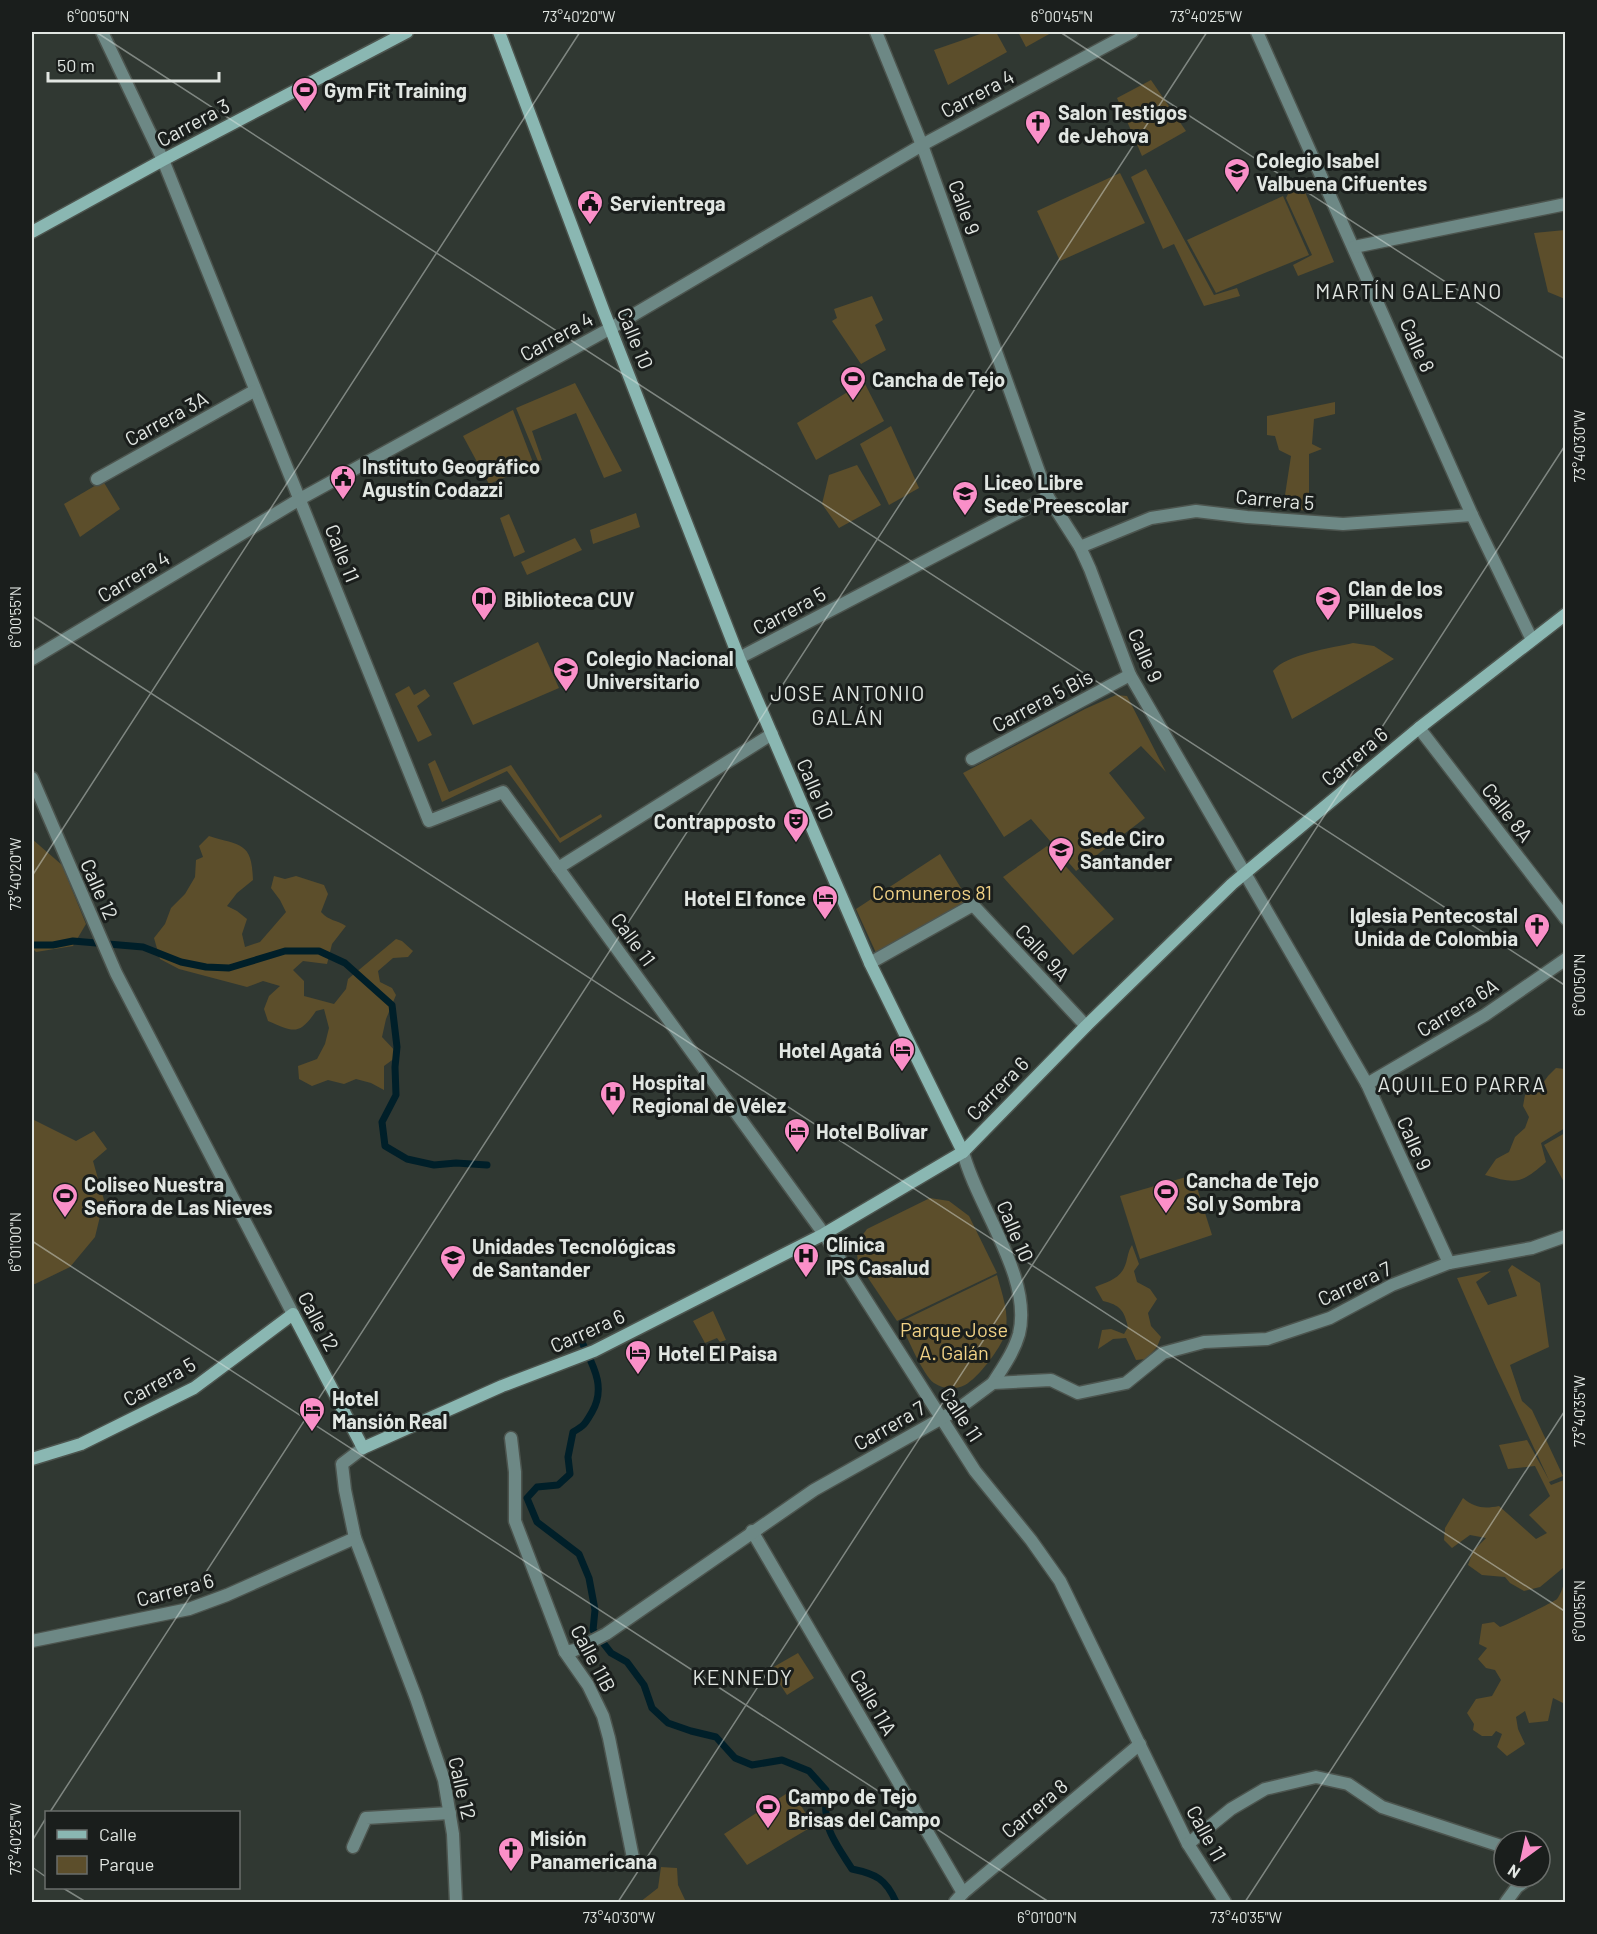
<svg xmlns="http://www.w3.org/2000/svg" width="1597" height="1934" font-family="Barlow,sans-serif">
<rect width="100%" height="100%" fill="#303832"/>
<g fill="#5c4e2b">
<polygon points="986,32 996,32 1007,52 948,85 934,50"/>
<polygon points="1018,32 1050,32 1051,33 1026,47"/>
<polygon points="1151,80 1186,131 1142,156 1117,98"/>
<polygon points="1146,169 1214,295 1237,288 1240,296 1204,306 1174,244 1163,249 1131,177"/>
<polygon points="1120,173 1145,223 1060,261 1037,211"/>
<polygon points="1301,182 1334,262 1298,276 1293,265 1312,255 1286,198 1292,186"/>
<polygon points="1283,196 1309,255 1216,293 1187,240"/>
<polygon points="1565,230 1566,230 1565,299 1548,292 1534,233"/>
<polygon points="872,296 883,320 875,325 886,350 861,364 832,321 837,318 834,309"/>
<polygon points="864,382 884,421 816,460 797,423"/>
<polygon points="575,383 622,471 604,478 576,413 532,431 542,460 538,461 516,408"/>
<polygon points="1335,402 1335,414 1314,419 1312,444 1322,449 1309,454 1309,511 1283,508 1291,456 1279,450 1275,436 1267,435 1267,416"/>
<polygon points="513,410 534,465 489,484 463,436"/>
<polygon points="891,426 919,488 889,505 860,444"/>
<polygon points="857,465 881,505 839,528 822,504 829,475"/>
<polygon points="103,481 120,509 80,537 64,504"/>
<polygon points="636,513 640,527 593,544 590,530"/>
<polygon points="509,514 525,552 514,557 500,518"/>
<polygon points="575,538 582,550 527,575 521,562"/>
<polygon points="538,642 559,688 473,725 453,683"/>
<path d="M 1353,643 L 1374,646 L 1394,659 L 1292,719 L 1273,671 C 1286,654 1332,648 1353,643 Z"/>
<polygon points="409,686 414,695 425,689 430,696 417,706 432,735 418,742 395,694"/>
<polygon points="1116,695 1127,696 1166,772 1141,746 1109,773 1145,818 1076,871 1031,819 1004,837 963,773 1085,709"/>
<polygon points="435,760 449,792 511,765 560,838 601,814 602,817 560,843 507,771 442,802 428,764"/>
<path d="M 209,836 C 240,846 252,841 253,880 L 237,893 L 227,906 L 237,911 L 247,919 L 242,934 L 245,947 L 260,942 L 286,912 L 280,900 L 271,888 L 274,876 L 285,879 L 296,876 L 324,885 L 328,894 L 321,912 C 329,921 337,920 346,926 L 332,944 L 327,964 L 303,961 L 293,970 L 304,981 L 304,996 L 334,1004 L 346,989 L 348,979 L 396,939 L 402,941 L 413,951 L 408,957 L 393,958 L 378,971 L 380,982 L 392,988 L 396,995 L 386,1019 L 382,1037 L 399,1055 L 384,1066 L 384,1090 L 371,1083 L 356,1079 L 344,1084 L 328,1080 L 312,1086 L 299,1079 L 298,1066 L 317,1059 L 325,1044 L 329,1028 L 324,1009 L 316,1011 C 299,1036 294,1032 268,1021 L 264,1009 L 269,996 L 280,986 L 263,981 L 247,987 L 179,969 L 160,959 L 154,938 L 165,924 L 171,908 L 185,894 L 195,877 L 196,860 L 203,857 L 199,846 Z"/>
<polygon points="32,839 62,865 86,924 73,946 36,952 32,948"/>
<polygon points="1047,846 1114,919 1073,955 1003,877"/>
<polygon points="940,854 969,901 877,955 856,909"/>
<path d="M 1556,1068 L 1565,1069 L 1565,1128 L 1541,1143 L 1546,1162 C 1521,1184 1516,1184 1485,1175 L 1496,1159 L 1509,1152 L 1515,1137 L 1525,1128 L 1529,1117 L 1523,1106 L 1525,1095 L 1540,1087 L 1548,1076 Z"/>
<polygon points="32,1119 76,1141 94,1131 107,1149 93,1161 104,1200 95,1237 70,1267 35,1284 32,1284"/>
<polygon points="1565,1133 1565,1184 1544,1145"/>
<polygon points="1193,1175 1212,1235 1140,1259 1120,1196"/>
<polygon points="930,1198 949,1201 969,1216 997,1273 897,1321 858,1263 856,1244 867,1229"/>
<path d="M 1132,1245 L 1139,1264 L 1134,1271 L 1137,1282 L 1150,1289 L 1157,1299 L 1148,1313 L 1151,1326 L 1161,1337 L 1157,1347 L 1146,1359 L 1136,1360 L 1126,1338 L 1113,1339 L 1098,1349 L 1102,1330 L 1111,1329 L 1124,1334 L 1128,1327 C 1124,1310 1120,1305 1103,1301 L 1095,1287 C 1105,1283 1119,1279 1124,1268 C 1128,1260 1127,1253 1132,1245 Z"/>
<path d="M 1512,1265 L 1540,1283 L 1549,1347 L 1510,1365 L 1522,1401 L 1532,1410 L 1563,1476 L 1549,1482 L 1551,1485 L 1564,1480 L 1566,1482 L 1565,1568 L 1563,1568 L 1540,1587 L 1524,1591 L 1510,1583 L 1505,1577 L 1482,1575 L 1468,1565 L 1473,1551 L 1486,1538 L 1470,1535 L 1452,1548 L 1444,1540 L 1445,1528 L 1463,1498 C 1475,1508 1484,1509 1499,1506 L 1536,1539 L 1547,1533 L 1529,1515 L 1550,1496 L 1535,1466 L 1508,1469 L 1499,1445 L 1527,1440 L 1549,1480 L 1496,1367 L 1457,1278 L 1491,1271 L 1476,1282 L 1488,1305 L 1517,1296 L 1508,1270 Z"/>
<path d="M 997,1275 C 1002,1294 1010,1314 1005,1334 C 1001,1348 978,1378 965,1385 C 955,1390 943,1389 934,1383 C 923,1375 907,1337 900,1322 Z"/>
<polygon points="713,1311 726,1340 720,1342 717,1338 705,1343 693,1321"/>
<path d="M 1565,1581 L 1565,1704 L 1553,1698 L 1548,1721 L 1529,1723 L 1525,1711 L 1516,1717 L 1518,1729 L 1525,1744 L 1507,1756 L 1497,1747 L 1502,1734 L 1496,1731 L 1492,1736 L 1482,1736 L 1473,1730 L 1474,1724 L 1467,1713 L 1476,1699 L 1492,1696 L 1501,1680 L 1495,1670 L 1486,1668 L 1478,1659 L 1487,1648 L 1479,1644 L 1482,1624 L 1494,1622 L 1500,1627 C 1506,1625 1554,1602 1557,1599 C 1561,1594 1563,1586 1565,1581 Z"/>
<polygon points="798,1653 814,1678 787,1695 770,1669"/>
<polygon points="792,1790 813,1826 747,1865 724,1834"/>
<polygon points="661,1867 677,1868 678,1885 686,1902 640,1902 658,1888"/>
</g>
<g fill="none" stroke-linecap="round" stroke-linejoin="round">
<g stroke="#001f29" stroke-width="7">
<polyline points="32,945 53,945 73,941 143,947 181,962 206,967 229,968 285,951 319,951 345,963 392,1005 397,1047 395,1067 396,1095 382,1122 385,1146 407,1159 434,1165 456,1163 487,1165"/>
<path d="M 581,1340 C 592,1364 607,1386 592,1412 C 585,1424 585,1425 573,1432 L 568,1457 L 570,1474 L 558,1485 L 537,1487 L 527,1498 L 537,1522 L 579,1554 L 589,1578 L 595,1610 L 593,1630 L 611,1653 L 627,1662 L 644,1685 L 652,1708 L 668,1723 L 691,1731 L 716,1737 L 735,1758 L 752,1765 L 782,1760 L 809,1771 L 826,1790 C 823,1829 832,1838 852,1869 C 876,1874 886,1879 896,1902"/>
</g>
<defs>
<g id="street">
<polyline points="102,32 163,160 429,821 503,792 824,1234 975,1471 1031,1540 1060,1581 1188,1844 1225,1902"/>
<polyline points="876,32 922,145 1048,497 1080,547 1090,569 1130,675 1367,1084 1449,1263"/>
<polyline points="1257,32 1472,515 1532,640"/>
<polyline points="1354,247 1566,204"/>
<polyline points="97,479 254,391"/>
<polyline points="1080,547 1151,518 1196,511 1247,517 1343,524 1472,515"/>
<polyline points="739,658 1048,497"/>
<polyline points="32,659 300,499 611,328 922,145 1132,32"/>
<polyline points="1419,728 1566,919"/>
<polyline points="972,759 1130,675"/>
<polyline points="32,778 116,973 293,1314"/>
<polyline points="558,868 772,734"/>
<polyline points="870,963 973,905 1086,1026"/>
<polyline points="1367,1084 1485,1015 1566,959"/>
<path d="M 963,1152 C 977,1207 1033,1277 1019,1334 C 1014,1352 1003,1367 993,1383"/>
<polyline points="511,1438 515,1472 515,1521 565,1652 588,1685 603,1716 609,1738 634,1863"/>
<polyline points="363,1448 342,1464 345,1490 355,1538 416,1698 444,1780 453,1834 456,1902"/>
<polyline points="752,1531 963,1893"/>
<polyline points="32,1641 189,1609 227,1595 355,1538"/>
<polyline points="565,1652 575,1650 606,1634 814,1490 958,1409 993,1383 1051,1380 1078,1393 1126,1383 1163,1353 1204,1342 1267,1339 1330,1318 1392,1285 1449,1263 1532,1248 1566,1236"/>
<polyline points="1188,1844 1231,1809 1265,1789 1316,1777 1348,1784 1382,1807 1504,1847"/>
<polyline points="353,1847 366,1818 450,1813"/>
<polyline points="955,1902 963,1893 1140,1744"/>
<polyline points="1506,1902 1517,1887 1531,1877"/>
</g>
<g id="secondary">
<polyline points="499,32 604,312 739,658 870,963 963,1152"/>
<polyline points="32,232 163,160 407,32"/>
<polyline points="32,1459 81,1444 194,1388 293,1314 363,1448 502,1386 594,1351 824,1234 963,1152 1086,1026 1232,884 1419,728 1566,614"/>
</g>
</defs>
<use href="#street" stroke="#4c544e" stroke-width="15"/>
<use href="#secondary" stroke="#4c544e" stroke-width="15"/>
<use href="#street" stroke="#6d8885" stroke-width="12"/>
<use href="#secondary" stroke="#8ab7b2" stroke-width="12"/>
</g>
<path fill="none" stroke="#e1e6e2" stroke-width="1.5" stroke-opacity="0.45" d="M 96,32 L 1566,986M 1060,32 L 1566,360M 32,616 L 1566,1612M 32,876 L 580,32M 32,1241 L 1049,1902M 50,1812 L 1207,32M 32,1841 L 46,1818M 32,1867 L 46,1877M 63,1888 L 86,1902M 618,1902 L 1566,444M 1245,1902 L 1566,1409"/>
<defs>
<symbol id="stadium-pin" viewBox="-11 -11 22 30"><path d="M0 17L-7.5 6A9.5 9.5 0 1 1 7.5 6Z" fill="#fa8fc8" stroke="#1a1e1c"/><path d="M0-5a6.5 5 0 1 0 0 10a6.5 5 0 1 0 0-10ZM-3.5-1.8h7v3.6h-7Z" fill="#111"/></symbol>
<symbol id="church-pin" viewBox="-11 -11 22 30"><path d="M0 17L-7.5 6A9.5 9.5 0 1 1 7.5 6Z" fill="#fa8fc8" stroke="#1a1e1c"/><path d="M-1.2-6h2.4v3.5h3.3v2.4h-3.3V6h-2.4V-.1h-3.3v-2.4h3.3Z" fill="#111"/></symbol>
<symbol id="school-pin" viewBox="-11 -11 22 30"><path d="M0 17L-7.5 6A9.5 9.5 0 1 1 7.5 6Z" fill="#fa8fc8" stroke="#1a1e1c"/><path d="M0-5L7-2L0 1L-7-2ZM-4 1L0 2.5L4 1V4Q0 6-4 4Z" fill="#111"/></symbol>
<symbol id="civic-pin" viewBox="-11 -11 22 30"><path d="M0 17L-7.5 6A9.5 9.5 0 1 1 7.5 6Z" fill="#fa8fc8" stroke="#1a1e1c"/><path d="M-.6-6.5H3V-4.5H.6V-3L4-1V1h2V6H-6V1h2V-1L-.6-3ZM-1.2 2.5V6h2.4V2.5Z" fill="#111"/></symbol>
<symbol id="library-pin" viewBox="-11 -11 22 30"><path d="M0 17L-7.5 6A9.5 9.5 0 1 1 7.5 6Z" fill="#fa8fc8" stroke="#1a1e1c"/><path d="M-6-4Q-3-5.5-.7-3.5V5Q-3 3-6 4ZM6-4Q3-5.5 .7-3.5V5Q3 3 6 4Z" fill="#111"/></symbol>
<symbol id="theatre-pin" viewBox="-11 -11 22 30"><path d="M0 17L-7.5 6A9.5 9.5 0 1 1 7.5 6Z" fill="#fa8fc8" stroke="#1a1e1c"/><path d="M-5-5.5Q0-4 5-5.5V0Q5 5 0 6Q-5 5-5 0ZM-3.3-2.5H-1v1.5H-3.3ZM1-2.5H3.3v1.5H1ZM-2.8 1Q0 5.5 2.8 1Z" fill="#111"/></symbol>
<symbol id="hotel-pin" viewBox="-11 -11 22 30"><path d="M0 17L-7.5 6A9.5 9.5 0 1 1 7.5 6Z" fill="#fa8fc8" stroke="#1a1e1c"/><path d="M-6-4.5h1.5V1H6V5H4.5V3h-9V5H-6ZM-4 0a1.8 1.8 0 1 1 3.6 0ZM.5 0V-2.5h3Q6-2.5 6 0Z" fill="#111"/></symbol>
<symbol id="hospital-pin" viewBox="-11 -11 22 30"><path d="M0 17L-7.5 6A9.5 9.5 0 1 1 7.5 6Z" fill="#fa8fc8" stroke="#1a1e1c"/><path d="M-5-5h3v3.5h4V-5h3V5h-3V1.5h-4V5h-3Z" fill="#111"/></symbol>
<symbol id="university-pin" viewBox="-11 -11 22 30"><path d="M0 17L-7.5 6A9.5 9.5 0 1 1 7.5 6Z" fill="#fa8fc8" stroke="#1a1e1c"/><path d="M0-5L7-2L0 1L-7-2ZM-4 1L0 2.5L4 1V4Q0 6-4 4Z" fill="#111"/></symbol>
</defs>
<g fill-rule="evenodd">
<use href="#stadium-pin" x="290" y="75" width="30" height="40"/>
<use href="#church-pin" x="1023" y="108" width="30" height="40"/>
<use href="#school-pin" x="1222" y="156" width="30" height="40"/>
<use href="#civic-pin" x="575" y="188" width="30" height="40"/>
<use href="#stadium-pin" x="838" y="364" width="30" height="40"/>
<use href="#civic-pin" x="328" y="463" width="30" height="40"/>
<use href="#school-pin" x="950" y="479" width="30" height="40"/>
<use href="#library-pin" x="469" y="584" width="30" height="40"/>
<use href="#school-pin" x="1313" y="584" width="30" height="40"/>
<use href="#school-pin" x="551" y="655" width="30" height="40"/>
<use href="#theatre-pin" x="781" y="806" width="30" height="40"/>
<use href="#school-pin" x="1046" y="835" width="30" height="40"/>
<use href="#hotel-pin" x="810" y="883" width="30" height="40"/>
<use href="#church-pin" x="1522" y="911" width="30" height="40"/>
<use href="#hotel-pin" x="887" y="1035" width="30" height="40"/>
<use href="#hospital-pin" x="598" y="1079" width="30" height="40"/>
<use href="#hotel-pin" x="782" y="1116" width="30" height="40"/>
<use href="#stadium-pin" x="1151" y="1177" width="30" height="40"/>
<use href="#stadium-pin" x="50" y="1181" width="30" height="40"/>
<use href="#hospital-pin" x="791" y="1241" width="30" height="40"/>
<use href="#university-pin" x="438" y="1243" width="30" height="40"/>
<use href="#hotel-pin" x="623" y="1338" width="30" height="40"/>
<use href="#hotel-pin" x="297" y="1395" width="30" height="40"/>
<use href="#stadium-pin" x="753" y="1792" width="30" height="40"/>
<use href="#church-pin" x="496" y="1835" width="30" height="40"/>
</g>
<g text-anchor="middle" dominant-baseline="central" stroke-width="6" stroke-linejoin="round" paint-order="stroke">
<g font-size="20" font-weight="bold" fill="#e1e6e2" stroke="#1a1e1c" text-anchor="start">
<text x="324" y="90">Gym Fit Training</text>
<text x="1058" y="112">Salon Testigos<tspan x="1058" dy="23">de Jehova</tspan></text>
<text x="1256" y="160">Colegio Isabel<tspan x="1256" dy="23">Valbuena Cifuentes</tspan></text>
<text x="610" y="203">Servientrega</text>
<text x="872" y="379">Cancha de Tejo</text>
<text x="362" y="466">Instituto Geográfico<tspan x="362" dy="23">Agustín Codazzi</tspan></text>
<text x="984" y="482">Liceo Libre<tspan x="984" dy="23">Sede Preescolar</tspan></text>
<text x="1348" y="588">Clan de los<tspan x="1348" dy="23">Pilluelos</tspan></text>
<text x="504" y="599">Biblioteca CUV</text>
<text x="586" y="658">Colegio Nacional<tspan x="586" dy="23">Universitario</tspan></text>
<text x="776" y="821" text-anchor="end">Contrapposto</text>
<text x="1080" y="838">Sede Ciro<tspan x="1080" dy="23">Santander</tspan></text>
<text x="806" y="898" text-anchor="end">Hotel El fonce</text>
<text x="1518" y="915" text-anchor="end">Iglesia Pentecostal<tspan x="1518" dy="23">Unida de Colombia</tspan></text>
<text x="882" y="1050" text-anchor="end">Hotel Agatá</text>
<text x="632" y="1082">Hospital<tspan x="632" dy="23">Regional de Vélez</tspan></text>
<text x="816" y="1131">Hotel Bolívar</text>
<text x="1186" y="1180">Cancha de Tejo<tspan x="1186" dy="23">Sol y Sombra</tspan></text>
<text x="84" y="1184">Coliseo Nuestra<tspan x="84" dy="23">Señora de Las Nieves</tspan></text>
<text x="826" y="1244">Clínica<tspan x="826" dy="23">IPS Casalud</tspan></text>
<text x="472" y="1246">Unidades Tecnológicas<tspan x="472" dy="23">de Santander</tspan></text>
<text x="658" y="1353">Hotel El Paisa</text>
<text x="332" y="1398">Hotel<tspan x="332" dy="23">Mansión Real</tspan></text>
<text x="788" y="1796">Campo de Tejo<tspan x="788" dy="23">Brisas del Campo</tspan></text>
<text x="530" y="1838">Misión<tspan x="530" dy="23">Panamericana</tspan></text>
</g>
<g font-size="20" fill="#e1e6e2" stroke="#1a1e1c">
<text transform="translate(977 93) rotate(-28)">Carrera 4</text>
<text transform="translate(193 122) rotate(-28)">Carrera 3</text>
<text transform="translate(965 207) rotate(70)">Calle 9</text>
<text transform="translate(556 336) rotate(-29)">Carrera 4</text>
<text transform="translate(636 338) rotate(68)">Calle 10</text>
<text transform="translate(1418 345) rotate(66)">Calle 8</text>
<text transform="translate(166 418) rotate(-29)">Carrera 3A</text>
<text transform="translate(1275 499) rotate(5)">Carrera 5</text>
<text transform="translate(343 553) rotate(68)">Calle 11</text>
<text transform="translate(133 576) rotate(-31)">Carrera 4</text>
<text transform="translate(789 610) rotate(-28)">Carrera 5</text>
<text transform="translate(1146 655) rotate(66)">Calle 9</text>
<text transform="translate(1042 700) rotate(-28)">Carrera 5 Bis</text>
<text transform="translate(1354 756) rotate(-40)">Carrera 6</text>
<text transform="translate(816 789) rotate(67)">Calle 10</text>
<text transform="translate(1508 812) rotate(52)">Calle 8A</text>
<text transform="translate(100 889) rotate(66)">Calle 12</text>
<text transform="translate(634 939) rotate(54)">Calle 11</text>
<text transform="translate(1043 952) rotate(47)">Calle 9A</text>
<text transform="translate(1457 1007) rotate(-32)">Carrera 6A</text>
<text transform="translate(997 1088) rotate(-46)">Carrera 6</text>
<text transform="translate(1415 1143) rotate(66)">Calle 9</text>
<text transform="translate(1016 1231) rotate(67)">Calle 10</text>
<text transform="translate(1354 1283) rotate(-25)">Carrera 7</text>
<text transform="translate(319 1321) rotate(62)">Calle 12</text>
<text transform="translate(587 1330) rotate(-24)">Carrera 6</text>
<text transform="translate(159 1381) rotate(-29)">Carrera 5</text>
<text transform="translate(962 1414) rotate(57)">Calle 11</text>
<text transform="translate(889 1425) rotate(-30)">Carrera 7</text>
<text transform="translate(175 1589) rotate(-15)">Carrera 6</text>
<text transform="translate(594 1658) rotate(62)">Calle 11B</text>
<text transform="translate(874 1702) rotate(60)">Calle 11A</text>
<text transform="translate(463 1788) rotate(77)">Calle 12</text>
<text transform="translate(1034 1808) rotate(-40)">Carrera 8</text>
<text transform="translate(1207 1833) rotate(61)">Calle 11</text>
</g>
<g font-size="20" fill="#f0d186" stroke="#1a1e1c">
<text x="932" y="892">Comuneros 81</text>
<text x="954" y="1329">Parque Jose<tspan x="954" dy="23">A. Galán</tspan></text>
</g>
<g font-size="21" letter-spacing="1.5" fill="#e1e6e2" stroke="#1a1e1c">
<text x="1409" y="290">MARTÍN GALEANO</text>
<text x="848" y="692">JOSE ANTONIO<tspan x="848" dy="24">GALÁN</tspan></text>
<text x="1462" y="1083">AQUILEO PARRA</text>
<text x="743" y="1676">KENNEDY</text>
</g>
</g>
<rect width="1597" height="1934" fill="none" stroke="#1a1e1c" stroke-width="66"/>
<rect x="45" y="1811" width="195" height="78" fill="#1a1e1c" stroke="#6a6e6b" stroke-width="1.5"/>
<rect x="57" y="1830" width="30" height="9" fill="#8ab7b2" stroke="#6a6e6b" stroke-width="1.5"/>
<text x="99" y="1841" font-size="18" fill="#e1e6e2">Calle</text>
<rect x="57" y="1856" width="30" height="18" fill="#5c4e2b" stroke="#6a6e6b" stroke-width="1.5"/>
<text x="99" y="1871" font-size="18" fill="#e1e6e2">Parque</text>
<g transform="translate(1522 1859) rotate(213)"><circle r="28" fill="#1a1e1c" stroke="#6a6e6b" stroke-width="1.5"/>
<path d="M0-4.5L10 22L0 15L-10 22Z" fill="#fa8fc8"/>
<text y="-9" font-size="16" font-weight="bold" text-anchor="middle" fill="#e1e6e2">N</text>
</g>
<path d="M48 72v9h171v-9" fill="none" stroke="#e1e6e2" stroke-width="3"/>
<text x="57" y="72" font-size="18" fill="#e1e6e2" stroke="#1a1e1c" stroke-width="4.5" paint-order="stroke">50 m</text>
<rect x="33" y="33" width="1531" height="1868" fill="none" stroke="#e1e6e2" stroke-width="2"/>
<g font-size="15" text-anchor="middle" fill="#e1e6e2">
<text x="98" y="22">6°00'50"N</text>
<text x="579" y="22">73°40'20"W</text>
<text x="1062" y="22">6°00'45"N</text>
<text x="1206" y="22">73°40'25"W</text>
<text transform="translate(1580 446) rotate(-90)" y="5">73°40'30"W</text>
<text transform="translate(16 617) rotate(-90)" y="5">6°00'55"N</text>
<text transform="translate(16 874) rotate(-90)" y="5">73°40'20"W</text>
<text transform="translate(1580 985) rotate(-90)" y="5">6°00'50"N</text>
<text transform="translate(16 1242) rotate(-90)" y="5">6°01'00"N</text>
<text transform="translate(1580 1411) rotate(-90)" y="5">73°40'35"W</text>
<text transform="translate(1580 1611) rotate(-90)" y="5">6°00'55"N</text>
<text transform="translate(16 1839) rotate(-90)" y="5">73°40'25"W</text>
<text x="619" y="1923">73°40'30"W</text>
<text x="1047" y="1923">6°01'00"N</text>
<text x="1246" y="1923">73°40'35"W</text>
</g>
</svg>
